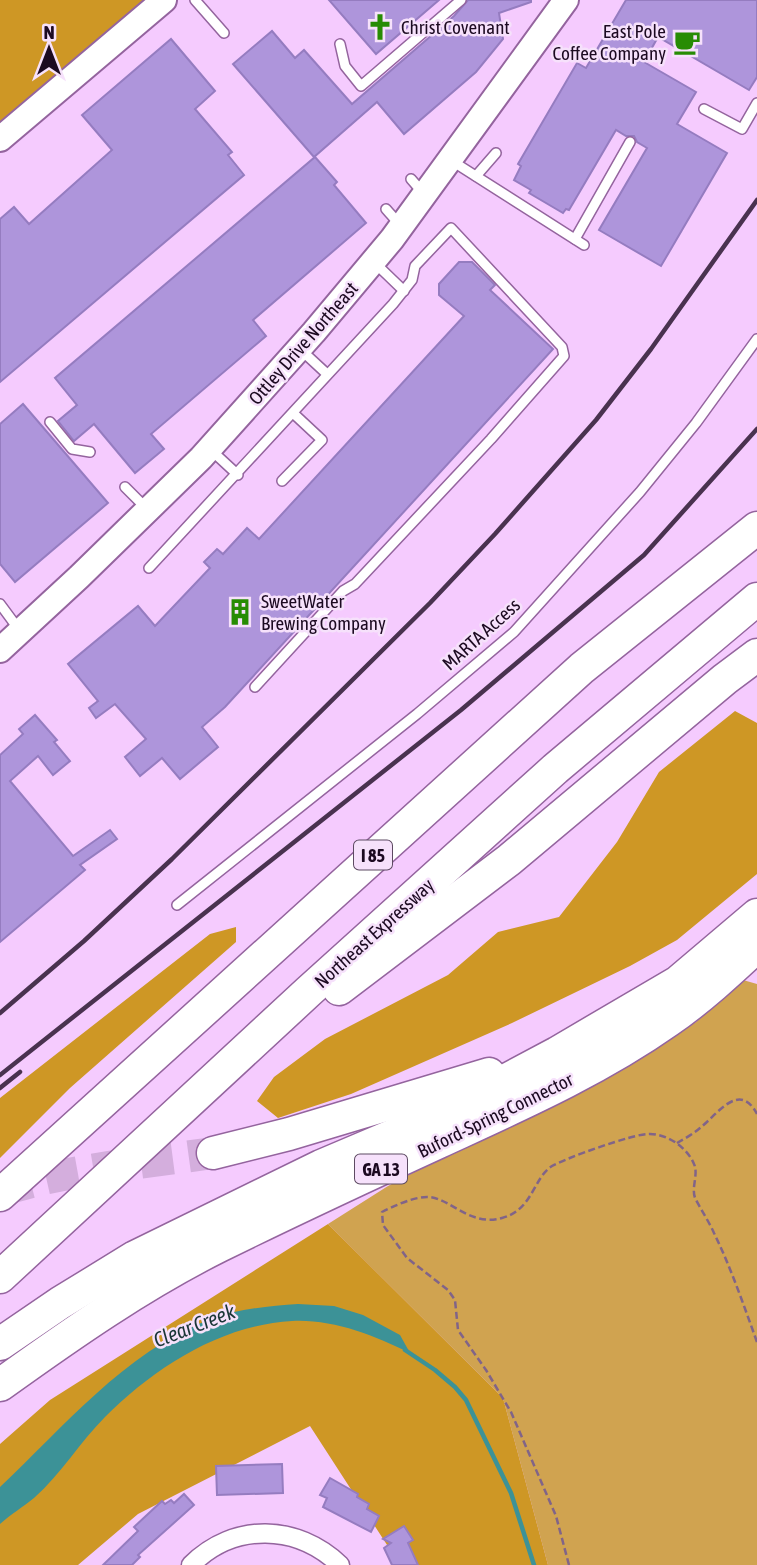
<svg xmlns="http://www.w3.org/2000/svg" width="757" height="1565" font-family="'Asap Condensed',sans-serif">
<rect width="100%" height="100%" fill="#f5cbfe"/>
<polygon fill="#d0a350" points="743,980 757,984 757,1565 548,1565 503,1398 328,1224 388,1186 696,1022"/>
<g fill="#ce9725">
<polygon points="0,0 154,0 0,130"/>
<polygon points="735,711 757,723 757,874 677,940 630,966 512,1023 351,1094 278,1118 257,1101 274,1077 325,1039 448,975 498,932 559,917 617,842 659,772"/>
<polygon points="236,927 236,942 70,1088 0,1158 0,1098 210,934"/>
<polygon points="328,1224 503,1398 548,1565 400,1565 310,1426 138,1514 78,1565 0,1565 0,1444 50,1400"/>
</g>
<path fill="#3c9297" d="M 298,1304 L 334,1306 L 363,1315 L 400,1335 L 410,1353 C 373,1335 333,1319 292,1321 C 220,1325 154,1368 105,1417 C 80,1442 61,1474 34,1498 C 23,1507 11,1514 0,1524 L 0,1487 C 65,1426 123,1354 208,1320 C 237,1309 268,1306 298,1304 Z"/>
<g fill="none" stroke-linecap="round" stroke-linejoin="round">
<polyline stroke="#3c9297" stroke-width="4.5" points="405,1350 435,1370 455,1387 466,1400 511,1493 534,1565"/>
</g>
<g fill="#ae95db" stroke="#957cc0" stroke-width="2">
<polygon points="329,0 439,0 376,54"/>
<polygon points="468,0 531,0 531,2 499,13 503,39 476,72 404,134 377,102 314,157 233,64 272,31 295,58 304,50 352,104 454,16"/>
<polygon points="626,0 757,0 757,77 749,90 658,37 644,62 696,92 677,124 727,153 661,266 599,230 647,148 637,142 634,136 626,136 616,130 569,210 566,209 563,213 529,193 531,190 514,180 521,166 518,164 577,63 586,68"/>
<polygon points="171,39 215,91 195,109 232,152 228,155 244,175 0,382 0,219 14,207 29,224 112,150 82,115"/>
<polygon points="315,157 337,182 334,185 366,223 253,320 266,336 151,434 164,449 135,473 94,424 74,441 58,421 77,405 55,378"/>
<polygon points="459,262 472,262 495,285 490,290 553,349 225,707 202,727 218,747 180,779 162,758 140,776 125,757 146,739 115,704 96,718 89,708 98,701 68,664 138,606 155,626 210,568 204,562 217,549 223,554 247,528 259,539 464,316 439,295 439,284"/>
<polygon points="23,404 108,503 15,582 0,564 0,424"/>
<polygon points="35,715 57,740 54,742 70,761 53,775 38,756 10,781 73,856 110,830 117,839 80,865 85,870 0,942 0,755 23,734 19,729"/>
<polygon points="282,1464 283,1493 217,1495 216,1466"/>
<polygon points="330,1478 358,1494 357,1497 369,1504 367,1509 379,1516 371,1532 323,1507 327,1498 320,1495"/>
<polygon points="184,1494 194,1505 138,1555 140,1557 132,1565 103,1565 138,1531 134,1527 162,1501 165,1504 171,1500 174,1503"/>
<polygon points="404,1526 413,1540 408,1543 418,1565 392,1565 384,1548 391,1543 383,1539"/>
</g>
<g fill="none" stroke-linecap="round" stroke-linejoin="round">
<path stroke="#d4aedd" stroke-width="32" stroke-dasharray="32 16" stroke-linecap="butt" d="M 0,1191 C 68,1169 143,1163 213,1153"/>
<defs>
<g id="lane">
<polyline points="195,0 224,33"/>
<polyline points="340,44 345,66 361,86 461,0"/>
<polyline points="704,109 742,129 757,103"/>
<polyline points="452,161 584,245"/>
<polyline points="476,176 496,153"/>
<polyline points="411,179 424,194"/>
<polyline points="386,209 401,226"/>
<polyline points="575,239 630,142"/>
<polyline points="375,263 404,291"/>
<polyline points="300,349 327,374"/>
<polyline points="50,422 72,449 90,452"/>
<polyline points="211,450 238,475"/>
<polyline points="282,481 322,440 293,413"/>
<polyline points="125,487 147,509"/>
<polyline points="149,568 393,304 412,280 415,266 451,228 562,347 564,356 491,439 355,584 343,591 255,687"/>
<polyline points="0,604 20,631"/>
<polyline points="177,905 417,714 514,632 640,492 696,423 757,339"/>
</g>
<path id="street" d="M 191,1565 C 234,1522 297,1524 340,1565"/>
<g id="secondary">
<polyline points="0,139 164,0"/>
<polyline points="0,650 79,577 201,458 314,332 392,239 566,0"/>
</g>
<g id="highway">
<polyline points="339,989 509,860 725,679 757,655"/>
<polyline points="213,1153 289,1134 489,1074"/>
<polyline points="0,1195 582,668 757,528"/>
<polyline points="0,1277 309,991 555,769 757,599"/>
<polyline points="0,1344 60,1303 135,1257 321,1166 439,1116 557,1053 678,982 757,915"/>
<path d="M 0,1385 C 71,1334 141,1285 219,1246 C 292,1210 365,1176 439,1142 C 517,1106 597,1071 668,1021 C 700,999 728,973 757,946"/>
</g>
</defs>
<use href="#lane" stroke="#94649e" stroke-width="12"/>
<use href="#street" stroke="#94649e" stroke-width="21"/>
<use href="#secondary" stroke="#94649e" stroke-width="28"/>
<use href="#highway" stroke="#94649e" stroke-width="35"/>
<g stroke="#816488" stroke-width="2.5" stroke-dasharray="7 3.5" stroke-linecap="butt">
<path d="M 677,1143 C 684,1139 693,1134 700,1128 C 717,1115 739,1080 757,1114"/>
<path d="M 569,1565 L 556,1516 L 511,1412 L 486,1370 L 458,1330 L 455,1300 L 448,1290 L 407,1258 L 383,1225 L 382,1212 C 394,1206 413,1197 427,1197 C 450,1197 469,1227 502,1218 C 533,1210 533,1178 552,1166 C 566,1158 633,1134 648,1134 C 666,1133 687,1147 694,1164 C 699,1175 690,1189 696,1200 C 702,1211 709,1222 714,1233 C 731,1268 744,1306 757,1342"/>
</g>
<use href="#lane" stroke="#fff" stroke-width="9"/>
<use href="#street" stroke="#fff" stroke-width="18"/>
<use href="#secondary" stroke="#fff" stroke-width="24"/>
<use href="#highway" stroke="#fff" stroke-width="32"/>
<g stroke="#49324f" stroke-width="4.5">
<polyline points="0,1013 84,941 172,859 430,603 495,534 596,420 651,349 757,200"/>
<polyline points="0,1075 461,710 644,555 757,429"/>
<polyline points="0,1088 20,1072"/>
</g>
</g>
<defs>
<symbol id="church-bare" viewBox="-9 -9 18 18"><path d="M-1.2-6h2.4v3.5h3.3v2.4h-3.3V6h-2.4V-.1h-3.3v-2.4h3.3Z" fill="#278c04" stroke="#f6e1fb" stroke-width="2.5" paint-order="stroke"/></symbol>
<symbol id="cafe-bare" viewBox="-9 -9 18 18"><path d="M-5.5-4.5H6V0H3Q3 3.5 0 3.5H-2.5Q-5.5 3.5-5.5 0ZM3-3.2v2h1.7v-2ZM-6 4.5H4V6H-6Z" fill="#278c04" stroke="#f6e1fb" stroke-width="2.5" paint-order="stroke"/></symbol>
<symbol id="building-bare" viewBox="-9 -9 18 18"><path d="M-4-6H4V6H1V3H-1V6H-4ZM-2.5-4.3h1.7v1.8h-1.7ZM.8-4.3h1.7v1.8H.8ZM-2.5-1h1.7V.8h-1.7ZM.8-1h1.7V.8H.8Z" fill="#278c04" stroke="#f6e1fb" stroke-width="2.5" paint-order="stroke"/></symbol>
</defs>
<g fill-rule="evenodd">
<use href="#church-bare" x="361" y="8" width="38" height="38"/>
<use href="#cafe-bare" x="668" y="23" width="38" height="38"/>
<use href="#building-bare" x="221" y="593" width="38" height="38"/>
</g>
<g text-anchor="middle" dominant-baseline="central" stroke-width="5" stroke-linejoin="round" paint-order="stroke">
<g fill="#f6e1fb" stroke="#5d4a62" stroke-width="2">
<rect x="354" y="840.5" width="38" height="29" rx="5"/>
<rect x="355" y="1154.5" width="52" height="29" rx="5"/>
</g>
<g font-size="18" font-weight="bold" fill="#1c0a21">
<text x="373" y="855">I 85</text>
<text x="381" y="1169">GA 13</text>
</g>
<g font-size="19" fill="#1c0a21" stroke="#f6e1fb" text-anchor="start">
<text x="401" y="27">Christ Covenant</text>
<text x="666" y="31" text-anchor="end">East Pole<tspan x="666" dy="22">Coffee Company</tspan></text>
<text x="261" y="601">SweetWater<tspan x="261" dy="22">Brewing Company</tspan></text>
</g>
<g font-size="19" fill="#1c0a21" stroke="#f6e1fb">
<text transform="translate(303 343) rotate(-49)">Ottley Drive Northeast</text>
<text transform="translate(481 634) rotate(-42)">MARTA Access</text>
<text transform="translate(374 933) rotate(-42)">Northeast Expressway</text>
<text transform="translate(495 1115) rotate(-26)">Buford-Spring Connector</text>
</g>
<g font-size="21" font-style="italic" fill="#1a3637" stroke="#f6e1fb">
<text transform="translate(194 1325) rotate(-21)">Clear Creek</text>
</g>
</g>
<g transform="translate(49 49)" stroke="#f6e1fb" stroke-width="5" paint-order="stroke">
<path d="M0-5L12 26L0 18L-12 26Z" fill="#1c0a21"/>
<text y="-10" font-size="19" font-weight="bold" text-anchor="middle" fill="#1c0a21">N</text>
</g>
</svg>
